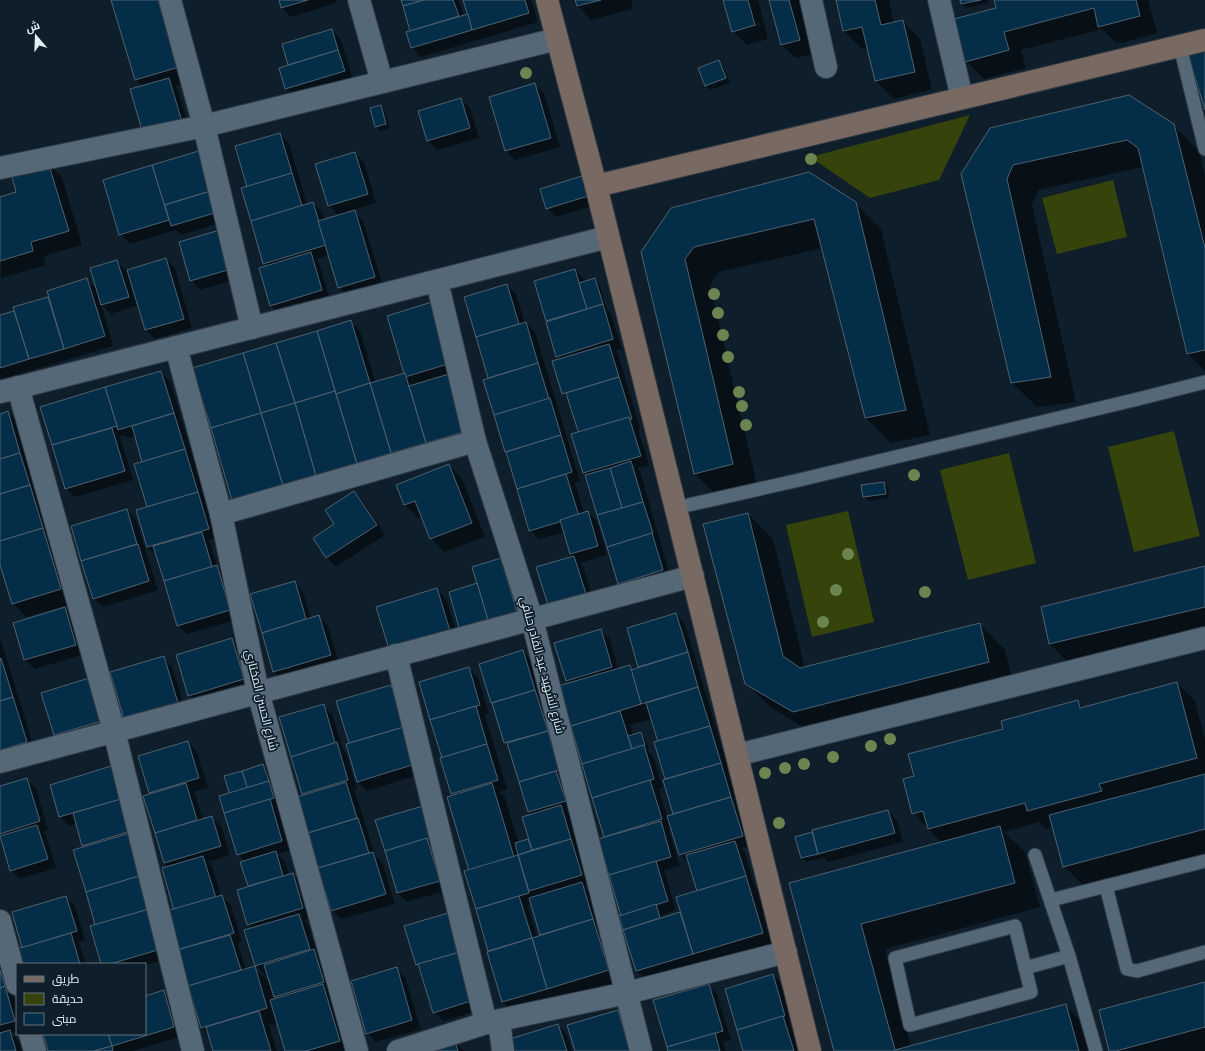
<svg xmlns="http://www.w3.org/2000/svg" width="1205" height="1051" font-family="'Titillium Web',Cairo,sans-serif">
<rect width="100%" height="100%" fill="#0e1f2b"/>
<g fill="#36440c">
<polygon points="970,115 939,180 870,198 810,157"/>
<polygon points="1113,180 1127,237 1057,254 1042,198"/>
<polygon points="1174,431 1200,536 1134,552 1108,447"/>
<polygon points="1009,453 1036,563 968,580 940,470"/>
<polygon points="848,511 874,622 812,637 786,525"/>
</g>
<g fill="#0007" fill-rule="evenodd">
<polygon points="112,0 167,0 192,81 175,86 177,88 191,134 136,80"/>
<polygon points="280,0 336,0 337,3 291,17 282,8"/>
<polygon points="402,0 459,0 464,16 469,14 464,0 531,0 538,22 421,57 412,48 412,32"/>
<polygon points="576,0 631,0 633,9 591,20 578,6"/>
<path d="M 725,0 L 758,0 L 768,39 L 747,45 L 733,31 ZM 760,23 L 760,25 L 741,30 L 741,28 Z"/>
<polygon points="770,0 799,0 813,54 796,58 782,45"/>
<polygon points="837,0 889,0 894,23 902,21 920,39 932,89 894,99 876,81 868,47 862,49 844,31"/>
<polygon points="961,0 988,0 988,3 966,8 961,3"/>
<polygon points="996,0 1148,0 1157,33 1117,44 1102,29 1021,50 1026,68 984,79 966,61 998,8"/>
<polygon points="332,30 341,40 353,80 295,98 286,88 289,66 283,45"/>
<polygon points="719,61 723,66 730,83 710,90 706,85"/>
<polygon points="534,84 544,93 560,147 515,160 506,151"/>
<polygon points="461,99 470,108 479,138 437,150 428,141 420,111"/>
<polygon points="381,106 385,111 390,128 380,131 376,126"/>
<polygon points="1173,125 1199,151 1205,176 1205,371 1188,354 1143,167 1038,190 1032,205 1076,402 1037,407 1011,382 962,174"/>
<polygon points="279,134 289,143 307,205 313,203 322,212 325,220 339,216 329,205 355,153 364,162 376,203 353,210 363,221 383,286 348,297 339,287 330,255 316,259 319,263 330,299 280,315 271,306 268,266 264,263 248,187"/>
<polygon points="211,160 229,220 181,235 176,230 130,244 120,234"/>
<polygon points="48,163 62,177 82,245 44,256 46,265 1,278 0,198 17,193"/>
<polygon points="582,177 596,205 556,217 547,208"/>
<polygon points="855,203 881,229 930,435 891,443 866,418 823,248 719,272 710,285 758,489 720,499 695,474 642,252"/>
<polygon points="219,231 240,278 200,290 191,280"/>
<polygon points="166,259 175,268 192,328 155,339 146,330 139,305 111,314 101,304 113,346 2,379 0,377 0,316 15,312 14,308 49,297 87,280 97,290 117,261 126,271"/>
<polygon points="575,270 584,279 585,282 594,279 599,283 607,310 611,315 622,349 615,351 618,354 640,428 638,429 649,465 637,468 640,471 671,579 628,593 619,583 587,476 584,472 579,433 569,400 563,394 553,361 560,359 557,356 536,282"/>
<polygon points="507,285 516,294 525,323 526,323 535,332 580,481 575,483 584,513 587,512 597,521 607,555 580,563 583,566 595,606 559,617 574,557 571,554 565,532 539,539 530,530 507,453 506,452 490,379 465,297"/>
<polygon points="432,303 478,439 368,472 194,369 351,322 360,331 376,383 405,374"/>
<path d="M 161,372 L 170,381 L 217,538 L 208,540 L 210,542 L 218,568 L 226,576 L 239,619 L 187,634 L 178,625 L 157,556 L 148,547 L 148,508 L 144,462 L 136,436 L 128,438 L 125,435 L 120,436 L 133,480 L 75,497 L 66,488 L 41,408 ZM 204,543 L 206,543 L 214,571 L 213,572 Z"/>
<polygon points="8,412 17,422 74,603 26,617 13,603 0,562 0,415"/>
<polygon points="449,465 462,479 485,537 444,552 431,538 422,517 418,518 405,505"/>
<polygon points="883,483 888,487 889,498 868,501 864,496"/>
<polygon points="354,492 363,501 385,535 336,567 327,558 314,538 336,524"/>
<polygon points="127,510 136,520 158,590 103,607 93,598 72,527"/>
<polygon points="748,514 773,539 805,668 980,624 1005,650 1014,687 819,737 772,708 746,683"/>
<polygon points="501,560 510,569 527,625 478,584"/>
<polygon points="1205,567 1205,638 1075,669 1050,644 1043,608"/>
<polygon points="294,582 303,592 311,619 319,616 328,626 339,664 283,681 274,672 251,595"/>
<polygon points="437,589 446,599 459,640 399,658"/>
<polygon points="65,608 74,618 85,654 35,669 25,660"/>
<path d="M 676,615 L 685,624 L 751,845 L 741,848 L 744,851 L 755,886 L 759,891 L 776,947 L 646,980 L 637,971 L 620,917 L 622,916 L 605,838 L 572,725 L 570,684 L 567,681 L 555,644 L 600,630 L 610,639 L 618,669 L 629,666 L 633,670 L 640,668 L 628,629 ZM 652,719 L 659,742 L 655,743 L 666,780 L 664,781 L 675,815 L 667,817 L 659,789 L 663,788 L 653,756 L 647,750 L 649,749 L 645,738 L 641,733 L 634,736 L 630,725 ZM 672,828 L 680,854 L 689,864 L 698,891 L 683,916 L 680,914 L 663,919 L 661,915 L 676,910 L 664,870 L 680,866 L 669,831 L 668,829 Z"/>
<polygon points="0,637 35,751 0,762"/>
<polygon points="231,639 241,648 253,688 198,705 189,695"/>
<path d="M 523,652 L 532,661 L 574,810 L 567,812 L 570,815 L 591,884 L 584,886 L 591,893 L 622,984 L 512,1011 L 503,1002 L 491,952 L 489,950 L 470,870 L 454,796 L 452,794 L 442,759 L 469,668 L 478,678 L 489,714 L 485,715 L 507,789 L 499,792 L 505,798 L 519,843 L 528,840 L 531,843 L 532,815 L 529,812 L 509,747 L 505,743 L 493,704 L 492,702 ZM 532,904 L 541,936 L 537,937 L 528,905 Z"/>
<polygon points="163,657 172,666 186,712 134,728"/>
<polygon points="89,679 111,730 64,744 54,734"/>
<polygon points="1177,683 1195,701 1205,739 1205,861 1089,891 1064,866 1054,827 1046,829 1039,822 1004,832 1025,852 1040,907 885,949 911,1047 1065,1005 1090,1030 1096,1051 835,1051 790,884 942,843 913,813 915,777 1005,729 1078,702 1084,708"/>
<polygon points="391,686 400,695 424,773 367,791 358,781 350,744 337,702"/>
<polygon points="323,705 332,714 343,750 346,753 357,789 353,790 355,792 375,855 382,862 395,904 341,919 332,910 298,797 304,795 303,793"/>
<path d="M 188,742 L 197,752 L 208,788 L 193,792 L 195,794 L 203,820 L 212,817 L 221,826 L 230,855 L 208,862 L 212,866 L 221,896 L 231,905 L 242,942 L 238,944 L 246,970 L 254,967 L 271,984 L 268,974 L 265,975 L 256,966 L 252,928 L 248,924 L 249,888 L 242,863 L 245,862 L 238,854 L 230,794 L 263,765 L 268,770 L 273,787 L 278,792 L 282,807 L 278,808 L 291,850 L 278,854 L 285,862 L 289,875 L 293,874 L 302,883 L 312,918 L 304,920 L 308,924 L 317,954 L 323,960 L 352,1051 L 286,1051 L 278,1023 L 269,1025 L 277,1051 L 214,1051 L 209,1035 L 202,1028 L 167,912 L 175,910 L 169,867 L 164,863 L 145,797 L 152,795 L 150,793 L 139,757 ZM 272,994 L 277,999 L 274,1000 Z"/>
<polygon points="111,767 120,777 169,958 145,965 145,964 102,964 85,847 83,845 77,823 69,826 60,816"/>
<polygon points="26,779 36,788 48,830 43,832 46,835 56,868 20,879 11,870 0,837 0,787"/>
<polygon points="423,807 448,890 407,902 398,893 376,820"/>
<polygon points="888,811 897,820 903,842 828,862 822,856 822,858 806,862 802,858 812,833 814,836"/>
<polygon points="66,897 75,906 85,940 79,942 86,964 23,964 24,948"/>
<polygon points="406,927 483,1009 443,1021 434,1012 420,967 417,964"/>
<polygon points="0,959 4,963 17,1008 17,1032 12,1033 19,1041 22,1051 0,1051"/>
<polygon points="396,968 405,977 421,1029 376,1042 367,1033"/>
<polygon points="773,975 782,984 794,1025 792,1025 799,1051 744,1051"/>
<polygon points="1205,983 1205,1051 1110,1051"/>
<polygon points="708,985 717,994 731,1040 723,1042 726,1051 669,1051"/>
<polygon points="163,991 172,1001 183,1036 132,1051 49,1051 44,1034 145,1034 145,997"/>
<polygon points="618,1011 627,1020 636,1051 576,1051"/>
<polygon points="558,1025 567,1035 572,1051 515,1051"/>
<polygon points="455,1042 464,1051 419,1051"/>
</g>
<g fill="#042e48" stroke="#4f6170">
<polygon points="111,0 158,0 179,67 135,80"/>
<polygon points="279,0 308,0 281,8"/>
<polygon points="401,0 424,0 403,6"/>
<polygon points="424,0 453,0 459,16 410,31 403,6"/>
<polygon points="463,0 525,0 529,13 472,30"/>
<polygon points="575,0 601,0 577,6"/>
<polygon points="723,0 748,0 755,25 732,32"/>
<polygon points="769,0 789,0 800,40 781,45"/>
<polygon points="836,0 875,0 881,25 903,20 915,72 875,81 862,27 843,31"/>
<polygon points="960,0 981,0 961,4"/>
<polygon points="994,0 1136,0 1140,16 1098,27 1094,8 1004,32 1009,50 965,62 954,19 996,8"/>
<polygon points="468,14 472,30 411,48 406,32"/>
<polygon points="332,29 338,50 288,65 282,44"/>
<polygon points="1205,49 1205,110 1188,54"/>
<polygon points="338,50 345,71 285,89 279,68"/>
<polygon points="719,60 726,78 705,86 698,68"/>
<polygon points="169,78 183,125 144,137 130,89"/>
<polygon points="535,83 551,138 505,151 489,97"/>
<polygon points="1129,95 1174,124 1205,248 1205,350 1187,354 1138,148 1127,140 1013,165 1007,179 1051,377 1011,383 961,174 990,128"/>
<polygon points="461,98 470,128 427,141 418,111"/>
<polygon points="381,105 386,124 375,127 370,108"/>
<polygon points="280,133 292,173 247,187 235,146"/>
<polygon points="202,150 214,190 164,205 152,165"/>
<polygon points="355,152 368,194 328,206 315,164"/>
<polygon points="48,162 69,231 31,242 33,251 0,261 0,197 16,192 11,173"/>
<polygon points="152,165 169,220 119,235 103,180"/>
<polygon points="809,172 856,202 906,410 865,418 814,219 694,247 685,259 733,464 694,474 641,252 671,208"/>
<polygon points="292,173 302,206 251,221 241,188"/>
<polygon points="582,176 588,196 546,209 540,189"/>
<polygon points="214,190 221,211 171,226 165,205"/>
<polygon points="313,202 326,245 263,264 251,221"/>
<polygon points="355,210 375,277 338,288 318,221"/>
<polygon points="220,230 231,269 190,281 179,242"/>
<polygon points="311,252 322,290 270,306 259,268"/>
<polygon points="166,258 184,319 145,330 127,270"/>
<polygon points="117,260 129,297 101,305 90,268"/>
<polygon points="575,269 587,309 546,321 534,281"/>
<polygon points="87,278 105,336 64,349 47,291"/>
<polygon points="595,278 603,304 587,309 579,283"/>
<polygon points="507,284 519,324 476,337 464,297"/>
<polygon points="48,297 64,349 29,359 13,307"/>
<polygon points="432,302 451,363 405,377 387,316"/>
<polygon points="603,304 613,339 556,357 546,322"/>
<polygon points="14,311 29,359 0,368 0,315"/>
<polygon points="351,320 370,383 336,394 317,331"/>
<polygon points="526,322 538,363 488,378 476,337"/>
<polygon points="317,331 335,391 295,403 276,343"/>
<polygon points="276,343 295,403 261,413 243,353"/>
<polygon points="609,344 619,377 562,394 552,361"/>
<polygon points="243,353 261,413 211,428 192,368"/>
<polygon points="538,363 549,399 494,415 483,380"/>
<polygon points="161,371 174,413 118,430 105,387"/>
<polygon points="405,373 426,443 391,453 370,383"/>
<polygon points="452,373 470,430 426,443 409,386"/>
<polygon points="619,377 632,419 579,434 566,393"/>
<polygon points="370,383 391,453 357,464 336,394"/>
<polygon points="105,387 117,426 52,445 40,407"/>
<polygon points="335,391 357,464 316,476 295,403"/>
<polygon points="550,398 561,435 505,452 494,415"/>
<polygon points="295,403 316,476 283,486 261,413"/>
<polygon points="8,411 20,453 0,459 0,414"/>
<polygon points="174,413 185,449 142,462 132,426"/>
<polygon points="261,413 283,486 232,501 211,428"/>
<polygon points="629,417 641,456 583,473 571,434"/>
<polygon points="112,428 125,471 65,489 52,445"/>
<polygon points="561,435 572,472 517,489 506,452"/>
<polygon points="185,449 198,492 147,507 134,464"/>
<polygon points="20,453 30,485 0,494 0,459"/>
<polygon points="631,461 643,502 622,508 610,468"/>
<polygon points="449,464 472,523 430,539 415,501 404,505 396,485"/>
<polygon points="610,468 622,508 597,515 585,475"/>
<polygon points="566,474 579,516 529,531 517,489"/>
<polygon points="884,482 886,494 863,497 861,485"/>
<polygon points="30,485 43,528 0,541 0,494"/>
<polygon points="354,491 377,525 326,558 313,538 334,524 325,510"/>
<polygon points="198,492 209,529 147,547 136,510"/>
<polygon points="643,502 653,533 607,547 597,515"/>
<polygon points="127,509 137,544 81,561 71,526"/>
<polygon points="588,511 598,546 570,554 560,520"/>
<polygon points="748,513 783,656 800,668 980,623 989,662 793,712 745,684 703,524"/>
<polygon points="43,528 61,589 12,604 0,565 0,541"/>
<polygon points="202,532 212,567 164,581 153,546"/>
<polygon points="652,533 663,570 618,584 607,547"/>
<polygon points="138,544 149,581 93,599 81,561"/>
<polygon points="574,556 587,597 549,608 536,567"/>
<polygon points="501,558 518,616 489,625 472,567"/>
<polygon points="217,565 230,610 177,626 164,581"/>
<polygon points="1205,566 1205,607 1049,644 1041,607"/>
<polygon points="295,581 306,619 262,633 250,594"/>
<polygon points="477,583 489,623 460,631 449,592"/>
<polygon points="437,588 450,631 389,649 376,607"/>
<polygon points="65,607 76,645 24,660 13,623"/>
<polygon points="676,613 688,652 638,667 627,628"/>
<polygon points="319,615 331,655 273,672 262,633"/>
<polygon points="601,629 612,667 566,681 554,643"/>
<polygon points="232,638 244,679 188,696 176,655"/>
<polygon points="523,650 535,690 491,703 479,664"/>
<polygon points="688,652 698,687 641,704 631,670"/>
<polygon points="164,656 178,703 124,719 110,672"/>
<polygon points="1,658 13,697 0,701 0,659"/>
<polygon points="630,665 641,704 571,726 558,686"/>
<polygon points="469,667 480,705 430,720 419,682"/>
<polygon points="89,678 102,721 54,735 41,693"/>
<polygon points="1177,682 1197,758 1099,784 1102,791 1027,811 1025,803 928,829 923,811 912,814 903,779 914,776 908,754 1003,729 1001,721 1078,700 1080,708"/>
<polygon points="391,685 404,727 349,743 336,701"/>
<polygon points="698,687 710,726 658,742 646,703"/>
<polygon points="535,690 548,731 504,743 492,703"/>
<polygon points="13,697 27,742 0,750 0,701"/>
<polygon points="324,704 335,743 291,757 279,717"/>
<polygon points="476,706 487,744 442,758 430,720"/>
<polygon points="620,711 632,749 582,764 571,726"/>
<polygon points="710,726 721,763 665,779 654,742"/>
<polygon points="404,727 415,764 357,782 346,744"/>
<polygon points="548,731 559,770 519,782 507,743"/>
<polygon points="641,732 645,745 632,749 628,736"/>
<polygon points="188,741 199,778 149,793 138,756"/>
<polygon points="337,742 348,780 302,794 291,757"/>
<polygon points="487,744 498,780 451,794 440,758"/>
<polygon points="644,745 654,779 592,798 582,764"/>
<polygon points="721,763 731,797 673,814 663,780"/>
<polygon points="263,764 269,781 247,788 242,771"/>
<polygon points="111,766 121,799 59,817 50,785"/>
<polygon points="242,771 248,790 230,795 224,776"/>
<polygon points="556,771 566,801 528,812 519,782"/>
<polygon points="1205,774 1205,829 1063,867 1049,815"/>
<polygon points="27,778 40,821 0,834 0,786"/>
<polygon points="650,780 662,819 604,837 592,798"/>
<polygon points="269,781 274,798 224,813 219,796"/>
<polygon points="346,782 357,818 308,833 297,797"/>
<polygon points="186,783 197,820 155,833 143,796"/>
<polygon points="492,783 514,857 469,871 447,797"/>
<polygon points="731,797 743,836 679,855 667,816"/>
<polygon points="121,799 131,831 82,846 73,813"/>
<polygon points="270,799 282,841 237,855 224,813"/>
<polygon points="561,805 571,839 532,850 522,817"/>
<polygon points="423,806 433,837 385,851 375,820"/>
<polygon points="888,810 895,833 818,854 812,830"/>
<polygon points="212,816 221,846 164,863 155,833"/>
<polygon points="358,818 369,853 318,868 308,833"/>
<polygon points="661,821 671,857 609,875 598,839"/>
<polygon points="37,825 48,859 10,871 0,836"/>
<polygon points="1000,826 1015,883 861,924 895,1050 1066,1004 1079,1051 834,1051 789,883"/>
<polygon points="812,832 818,854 801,858 795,837"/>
<polygon points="130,833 143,875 86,892 73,850"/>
<polygon points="427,838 440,881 397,893 385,851"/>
<polygon points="528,839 532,850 518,855 515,843"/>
<polygon points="571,839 582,875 529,891 518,855"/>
<polygon points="735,841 746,876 697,891 686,855"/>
<polygon points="276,851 283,876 248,886 240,862"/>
<polygon points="373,852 386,894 331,911 318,868"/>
<polygon points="518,855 529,893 476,909 464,871"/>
<polygon points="203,856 216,898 174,911 162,868"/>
<polygon points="656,861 668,901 621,916 609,875"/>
<polygon points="293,873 303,908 247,925 237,890"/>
<polygon points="139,876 149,909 95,925 86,892"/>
<polygon points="746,876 763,933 693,954 676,897"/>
<polygon points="582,882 593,919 540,935 529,898"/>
<polygon points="222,895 234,933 177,950 166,911"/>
<polygon points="66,896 77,931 22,948 12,912"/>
<polygon points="519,896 532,938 488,951 476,909"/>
<polygon points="656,904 660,918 623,930 619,916"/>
<polygon points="149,909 161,949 110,964 101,964 90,926"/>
<polygon points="680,912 693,954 636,971 623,930"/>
<polygon points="448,913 460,952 416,965 404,926"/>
<polygon points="299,914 310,949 255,966 244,930"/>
<polygon points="593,919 609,970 547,989 532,938"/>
<polygon points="71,933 80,964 22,964 17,949"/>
<polygon points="230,935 241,970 188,986 177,950"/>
<polygon points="532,938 547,989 502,1002 487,952"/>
<polygon points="314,949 324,982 274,997 264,965"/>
<polygon points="460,952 474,1000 433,1013 418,964"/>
<polygon points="255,966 267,1008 201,1028 188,986"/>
<polygon points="397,967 412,1020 366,1034 351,981"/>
<polygon points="0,970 5,986 0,988"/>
<polygon points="773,974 785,1016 737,1030 725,989"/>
<polygon points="1205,982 1205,1027 1116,1051 1109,1051 1099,1010"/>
<polygon points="323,984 340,1041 306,1051 285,1051 270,1000"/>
<polygon points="709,984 723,1031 667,1047 653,1000"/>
<polygon points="5,986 15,1021 0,1025 0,988"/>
<polygon points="164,990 174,1027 112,1046 108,1034 145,1034 145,996"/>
<polygon points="618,1010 630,1051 575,1051 567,1025"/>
<polygon points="259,1011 271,1051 213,1051 206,1027"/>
<polygon points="783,1016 794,1051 743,1051 737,1030"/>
<polygon points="558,1024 567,1051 514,1051 510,1039"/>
<polygon points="10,1030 16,1051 0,1051 0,1033"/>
<polygon points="715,1033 720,1051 668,1051 667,1047"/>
<polygon points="43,1034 108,1034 112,1046 94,1051 48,1051"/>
<polygon points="455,1041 458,1051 415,1051"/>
<polygon points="112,1046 113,1051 94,1051"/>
</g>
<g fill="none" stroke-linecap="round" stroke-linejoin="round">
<defs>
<g id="lane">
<polyline points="1180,46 1205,149"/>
<polyline points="675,508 795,481 1138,399 1205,382"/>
<polyline points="1035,855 1069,956 1096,1051"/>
<polyline points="1106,886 1127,969 1137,971 1205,952"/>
<polyline points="1051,900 1205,861"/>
<polygon points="1015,926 1031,992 910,1025 895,958"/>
<polyline points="1025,968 1069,956"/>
</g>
<g id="street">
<polyline points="170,0 204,126 252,328"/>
<polyline points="359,0 382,82"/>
<polyline points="811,0 826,67"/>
<polyline points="939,0 962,98"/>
<polyline points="0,168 204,126 557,39"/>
<polyline points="437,281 475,441 532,619 641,1051"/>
<polyline points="176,347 221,514 258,692 357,1051"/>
<polyline points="18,387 114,731 193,1051"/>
<polyline points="0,392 608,237"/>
<polyline points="221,514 475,441"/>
<polyline points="396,655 486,1023"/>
<polyline points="737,755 1205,638"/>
<polyline points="0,762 693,576"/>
<polyline points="0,921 17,984"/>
<polyline points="499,1021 503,1051"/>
<polyline points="30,1034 35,1051"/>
<polyline points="398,1051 486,1023 627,993 786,952"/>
</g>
<g id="secondary">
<polyline points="547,0 596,186 810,1051"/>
<polyline points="596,186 1205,40"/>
</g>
</defs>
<use href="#lane" stroke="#323a44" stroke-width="15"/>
<use href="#street" stroke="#323a44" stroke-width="24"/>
<use href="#secondary" stroke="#323a44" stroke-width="24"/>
<use href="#lane" stroke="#556877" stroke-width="13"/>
<use href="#street" stroke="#556877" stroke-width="22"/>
<use href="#secondary" stroke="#786962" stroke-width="22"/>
</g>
<g fill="#6c8550">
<circle cx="526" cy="73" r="6"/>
<circle cx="811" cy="159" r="6"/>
<circle cx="714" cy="294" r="6"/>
<circle cx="718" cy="313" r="6"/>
<circle cx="723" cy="335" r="6"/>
<circle cx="728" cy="357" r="6"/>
<circle cx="739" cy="392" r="6"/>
<circle cx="742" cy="406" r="6"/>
<circle cx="746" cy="425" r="6"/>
<circle cx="914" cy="475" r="6"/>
<circle cx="848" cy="554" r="6"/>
<circle cx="836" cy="590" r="6"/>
<circle cx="925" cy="592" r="6"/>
<circle cx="823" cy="622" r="6"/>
<circle cx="890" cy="739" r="6"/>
<circle cx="871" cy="746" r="6"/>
<circle cx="833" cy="757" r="6"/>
<circle cx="804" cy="764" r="6"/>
<circle cx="785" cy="768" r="6"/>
<circle cx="765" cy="773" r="6"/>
<circle cx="779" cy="823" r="6"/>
</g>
<g text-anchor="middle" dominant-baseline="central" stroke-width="3.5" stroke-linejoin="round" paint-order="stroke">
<g font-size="12" fill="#e1ecf4" stroke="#0e1f2b">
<text transform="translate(543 665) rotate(75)">شارع الشهيد عبد القادر حنافي</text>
<text transform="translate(262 700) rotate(76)">شارع الحسن المختاري</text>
</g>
</g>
<rect x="16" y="963" width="130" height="72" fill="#0e1f2b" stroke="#62717b"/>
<rect x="24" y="976" width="20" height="6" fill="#786962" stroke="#62717b"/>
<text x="52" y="983" font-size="12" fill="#e1ecf4">طريق</text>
<rect x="24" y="993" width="20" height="12" fill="#36440c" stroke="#62717b"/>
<text x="52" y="1003" font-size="12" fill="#e1ecf4">حديقة</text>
<rect x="24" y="1013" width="20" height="12" fill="#042e48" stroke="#62717b"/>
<text x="52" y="1023" font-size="12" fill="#e1ecf4">مبنى</text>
<g transform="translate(36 36) rotate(341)" stroke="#0e1f2b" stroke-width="3" paint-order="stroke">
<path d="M0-3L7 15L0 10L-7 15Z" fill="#e1ecf4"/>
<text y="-6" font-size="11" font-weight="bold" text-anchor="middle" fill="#e1ecf4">ش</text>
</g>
</svg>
